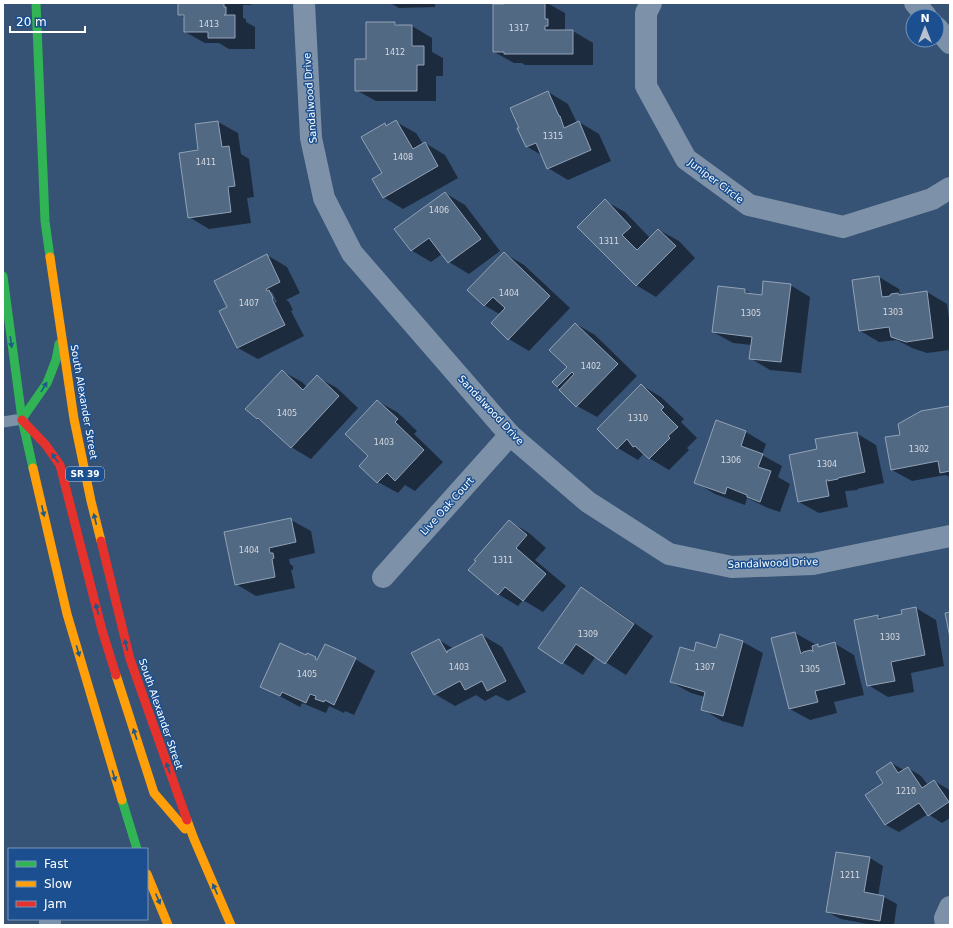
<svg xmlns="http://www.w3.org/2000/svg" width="953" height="928" font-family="'DejaVu Sans',sans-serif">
<rect width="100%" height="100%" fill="#365274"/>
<g fill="#0007" fill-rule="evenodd">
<polygon points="179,3 251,3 251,5 243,5 243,18 246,19 246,22 255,27 255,49 229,49 219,43 205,43 185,32 185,18 179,14"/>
<polygon points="390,3 435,3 435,7 399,8"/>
<polygon points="505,3 547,3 565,13 565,30 573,31 593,43 593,65 525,65 522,63 514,63 494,52"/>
<polygon points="395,23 400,26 412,26 432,38 432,52 443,58 443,76 436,76 436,101 376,101 356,90 367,60"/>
<polygon points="548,92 568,104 577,123 579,122 599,134 611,161 568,180 548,168 543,156 526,146"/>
<polygon points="218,122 238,133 241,154 249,159 254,197 247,198 251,223 209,229 189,217 200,151 196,125"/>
<polygon points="396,122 416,133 423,144 425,143 445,155 458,178 403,209 383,197 385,124 388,126"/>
<polygon points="445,193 465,205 500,251 469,274 449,262 442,254 431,262 411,250"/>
<polygon points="605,201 625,212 650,238 659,230 679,241 695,258 656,297 636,285"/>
<polygon points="504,253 524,265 570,308 529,351 509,339 492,323 501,315 484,305"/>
<path d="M 267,255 L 287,267 L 300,293 L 286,300 L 289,302 L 293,310 L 291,311 L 304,336 L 258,359 L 238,348 L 220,312 L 228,308 ZM 270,292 L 272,292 L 277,302 L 275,303 Z"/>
<polygon points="879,277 899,289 900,296 927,292 947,304 950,327 950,350 927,353 912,348 897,340 879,342 859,330"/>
<polygon points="790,285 810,297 801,373 770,370 750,358 752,345 733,343 713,332 745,290 752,295 763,296"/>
<polygon points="576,324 595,335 637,376 597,417 577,406 561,389 557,387 568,367"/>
<polygon points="282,371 302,382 307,387 317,377 337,388 358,408 311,459 291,447 266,424 257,419 246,409"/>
<polygon points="641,385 661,397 684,419 681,422 697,438 687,448 689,450 669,470 649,458 644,453 638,460 618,448"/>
<polygon points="377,401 397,412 417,431 414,434 443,462 415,491 405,485 398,493 378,482 370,456"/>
<polygon points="950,407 950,477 945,475 912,481 892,470 901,436"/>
<polygon points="717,422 746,432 766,444 762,455 782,466 778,477 790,484 780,512 768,508 747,498 745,505 715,494 695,482"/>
<polygon points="856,433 876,445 884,483 857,489 858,490 845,491 848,507 819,513 799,502 818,450"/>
<polygon points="291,520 311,531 315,553 289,559 290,564 293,566 293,570 291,570 295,588 256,596 236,584"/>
<polygon points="509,521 529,533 546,548 535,560 566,586 543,612 523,600 518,606 498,594"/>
<polygon points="582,588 601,600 653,636 626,675 596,656 583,675 540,648"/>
<polygon points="916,608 936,620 944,666 911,673 914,692 888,697 868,685 878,616 883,619 903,615"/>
<polygon points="795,633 820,647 834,643 854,655 864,695 834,702 837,713 810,720 790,709"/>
<polygon points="482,635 502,647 526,692 508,701 496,695 485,701 476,695 455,706 435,694 439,640 454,649"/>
<polygon points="721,636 743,642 763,653 743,727 722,721 702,709 705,697 691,693 671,682 695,652 717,649"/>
<polygon points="307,657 318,660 355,659 375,671 354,715 345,711 344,713 329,706 326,713 302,703 300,707 261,686"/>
<polygon points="891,763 904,770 908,768 921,776 928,785 934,781 948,789 950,792 950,818 942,823 928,814 899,832 886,825 867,795 885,783"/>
<polygon points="837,853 870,858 883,866 878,896 884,897 897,904 894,925 873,925 841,919 827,912"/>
</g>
<g fill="#526984" stroke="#92a2b6">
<polygon points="178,3 224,3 224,7 226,7 226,14 224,15 235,15 235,38 208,38 208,32 184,32 184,15 178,15"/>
<polygon points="504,3 545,3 545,19 548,19 548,26 545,26 545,30 573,30 573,54 504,54 504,52 493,52 493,4 504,4"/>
<polygon points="366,22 395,22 395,25 412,25 412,46 424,46 424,65 417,65 417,91 355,91 355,59 366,59"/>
<polygon points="548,91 559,116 560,116 564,128 579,121 591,150 547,169 536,143 526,147 517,128 519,128 510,108"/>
<polygon points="396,120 413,149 425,142 438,166 383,198 372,179 382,173 361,137 385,123 386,126"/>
<polygon points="218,121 222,147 229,146 235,186 228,187 231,212 188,218 179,153 198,150 195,124"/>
<polygon points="445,192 481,239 448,263 429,238 411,251 394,229"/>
<polygon points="605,199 631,227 622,235 637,250 658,229 676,246 636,286 577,227"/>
<polygon points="504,252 550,296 508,340 491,323 505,308 493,297 484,306 467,290"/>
<polygon points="267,254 280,282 266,289 267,291 269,290 273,298 272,299 285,325 237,348 219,311 227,307 214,281"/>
<polygon points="879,276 882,297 890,296 891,294 898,293 899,295 927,291 933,338 906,342 891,337 889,327 859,331 852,280"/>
<polygon points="763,281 791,284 781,362 749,359 752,337 712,332 718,286 745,289 745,293 762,295"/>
<polygon points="575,323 618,364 576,407 559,390 574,374 572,372 557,387 552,382 567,367 549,350"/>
<polygon points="282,370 303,390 317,375 339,396 291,448 258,418 257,419 245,409"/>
<polygon points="641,384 664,407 661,410 678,427 668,436 670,438 649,459 635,446 633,447 627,439 617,449 597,429"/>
<polygon points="377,400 398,419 395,422 424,450 395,481 387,473 377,483 359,466 368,456 345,434"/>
<polygon points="950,406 950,471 940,473 938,461 891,470 885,437 900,435 898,424 921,411"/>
<polygon points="716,420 746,431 741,446 763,454 758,467 771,471 760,502 747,497 747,495 727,487 725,494 694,483"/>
<polygon points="857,432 865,472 838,478 838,479 828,481 828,480 826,480 829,496 798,502 789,455 817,449 815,439"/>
<polygon points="291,518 296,542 269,548 270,553 273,553 274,558 272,559 275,577 235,585 224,532"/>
<polygon points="509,520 527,535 516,548 546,574 523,601 505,587 498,595 468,570 476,561 474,560"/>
<polygon points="581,587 634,624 605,664 576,644 562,664 538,648"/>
<polygon points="916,607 925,655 891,662 895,681 867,686 854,620 878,615 878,619 902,614 901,610"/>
<polygon points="950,612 950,638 945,613"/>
<polygon points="795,632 801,654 803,652 811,650 813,652 812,646 818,644 818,647 835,642 845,684 815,691 818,702 789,709 771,638"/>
<polygon points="482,634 506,681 487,691 482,681 465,690 460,681 434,695 411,653 439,639 447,653 447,651"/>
<polygon points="720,634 743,641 723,716 701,710 705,692 670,682 680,647 694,651 696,642 716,648"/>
<polygon points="280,643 306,655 307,653 316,657 315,659 317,660 325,644 356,658 334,705 325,700 324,702 315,699 316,696 310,694 306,703 282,692 280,696 260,687"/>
<polygon points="891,762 898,773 908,767 922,788 934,780 949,802 928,816 919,803 885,825 865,795 883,783 876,772"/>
<polygon points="836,852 870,857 864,892 884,896 880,921 826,912"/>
</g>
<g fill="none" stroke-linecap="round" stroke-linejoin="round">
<polyline stroke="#7d92a8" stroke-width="11" points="3,422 22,419"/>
<g stroke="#7d92a8" stroke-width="22">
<polyline points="304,3 311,138 324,198 352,253 510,435 588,502 669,554 732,567 813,564 950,536"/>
<polyline points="651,3 646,13 646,86 686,159 749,205 843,227 932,199 950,188"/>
<polyline points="915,3 926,16"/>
<polyline points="937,28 950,43"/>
<polyline points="383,577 510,435"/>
<polyline points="50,919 50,925"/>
<polyline points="946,925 945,918 950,907"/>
</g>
<g stroke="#30b455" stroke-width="9">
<polyline points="36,3 45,221 50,257"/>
<polyline points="3,276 22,419 33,468"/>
<polyline points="22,419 47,383 56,360 59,344"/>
<polyline points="122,800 137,849"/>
</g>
<g stroke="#ff9f0a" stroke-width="9">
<polyline points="50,257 74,419 91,501 101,541"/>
<polyline points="33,468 67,614 122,800"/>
<polyline points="116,675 154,793 185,829"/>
<polyline points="187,820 194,839 231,925"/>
<polyline points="147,874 168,925"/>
</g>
<g stroke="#e5322d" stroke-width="9">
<polyline points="22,420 45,444 60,465 102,630 116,675"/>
<polyline points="101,541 130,659 187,820"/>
</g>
</g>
<defs><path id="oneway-solid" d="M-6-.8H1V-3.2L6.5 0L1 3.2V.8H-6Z"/></defs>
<g fill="#1d5989">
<use href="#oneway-solid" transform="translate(11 342) rotate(82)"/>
<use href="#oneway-solid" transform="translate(44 387) rotate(-59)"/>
<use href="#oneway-solid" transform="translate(55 458) rotate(-125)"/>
<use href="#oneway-solid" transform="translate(43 511) rotate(77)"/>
<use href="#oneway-solid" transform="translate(95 519) rotate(-104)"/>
<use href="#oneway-solid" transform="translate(97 609) rotate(-104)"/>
<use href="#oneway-solid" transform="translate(126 645) rotate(-104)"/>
<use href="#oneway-solid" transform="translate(78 651) rotate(74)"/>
<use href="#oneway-solid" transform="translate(135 734) rotate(-108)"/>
<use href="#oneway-solid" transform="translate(168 768) rotate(-110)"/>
<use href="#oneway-solid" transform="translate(114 776) rotate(74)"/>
<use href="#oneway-solid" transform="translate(215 889) rotate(-114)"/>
<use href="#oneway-solid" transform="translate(158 899) rotate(67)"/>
</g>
<g text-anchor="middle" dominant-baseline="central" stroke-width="3" stroke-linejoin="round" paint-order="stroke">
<g font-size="8" fill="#d4dae0">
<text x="209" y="24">1413</text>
<text x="519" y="28">1317</text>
<text x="395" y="52">1412</text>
<text x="553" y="136">1315</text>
<text x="403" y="157">1408</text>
<text x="206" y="162">1411</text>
<text x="439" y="210">1406</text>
<text x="609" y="241">1311</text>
<text x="509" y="293">1404</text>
<text x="249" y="303">1407</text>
<text x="893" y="312">1303</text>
<text x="751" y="313">1305</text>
<text x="591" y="366">1402</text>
<text x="287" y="413">1405</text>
<text x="638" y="418">1310</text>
<text x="384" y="442">1403</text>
<text x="919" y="449">1302</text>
<text x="731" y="460">1306</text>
<text x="827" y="464">1304</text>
<text x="249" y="550">1404</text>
<text x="503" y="560">1311</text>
<text x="588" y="634">1309</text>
<text x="890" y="637">1303</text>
<text x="459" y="667">1403</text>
<text x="705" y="667">1307</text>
<text x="810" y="669">1305</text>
<text x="307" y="674">1405</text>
<text x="906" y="791">1210</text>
<text x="850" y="875">1211</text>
</g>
<rect fill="#1b4f8f" stroke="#bbcadd" stroke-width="1" x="66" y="467" width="38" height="14" rx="3"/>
<g font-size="9" font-weight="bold" fill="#fff">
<text x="85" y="474">SR 39</text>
</g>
<g font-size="10" fill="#fff" stroke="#1b4f8f">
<text transform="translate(310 98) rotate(-94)">Sandalwood Drive</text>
<text transform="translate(716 181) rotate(37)">Juniper Circle</text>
<text transform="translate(84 402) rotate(80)">South Alexander Street</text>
<text transform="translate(491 410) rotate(47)">Sandalwood Drive</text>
<text transform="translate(447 506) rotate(-48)">Live Oak Court</text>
<text transform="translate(773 563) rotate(-2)">Sandalwood Drive</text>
<text transform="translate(161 714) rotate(71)">South Alexander Street</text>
</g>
</g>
<rect width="953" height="928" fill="none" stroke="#ffffff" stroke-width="8"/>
<rect x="8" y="848" width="140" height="72" fill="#1b4f8f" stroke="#7695bc"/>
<rect x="16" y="861" width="20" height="6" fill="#30b455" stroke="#7695bc"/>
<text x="44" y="868" font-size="12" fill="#ffffff">Fast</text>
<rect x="16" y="881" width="20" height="6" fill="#ff9f0a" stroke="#7695bc"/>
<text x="44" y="888" font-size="12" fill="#ffffff">Slow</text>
<rect x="16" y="901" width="20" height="6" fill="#e5322d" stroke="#7695bc"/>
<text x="44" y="908" font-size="12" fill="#ffffff">Jam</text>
<g transform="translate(925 28)"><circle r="19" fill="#1b4f8f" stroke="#7695bc"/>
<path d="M0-3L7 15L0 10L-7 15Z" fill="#b9c2ce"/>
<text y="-6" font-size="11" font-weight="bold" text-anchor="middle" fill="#ffffff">N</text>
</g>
<path d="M10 26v6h75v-6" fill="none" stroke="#ffffff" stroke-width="2"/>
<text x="16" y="26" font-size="12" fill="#ffffff" stroke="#1b4f8f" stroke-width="3" paint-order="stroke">20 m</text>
</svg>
